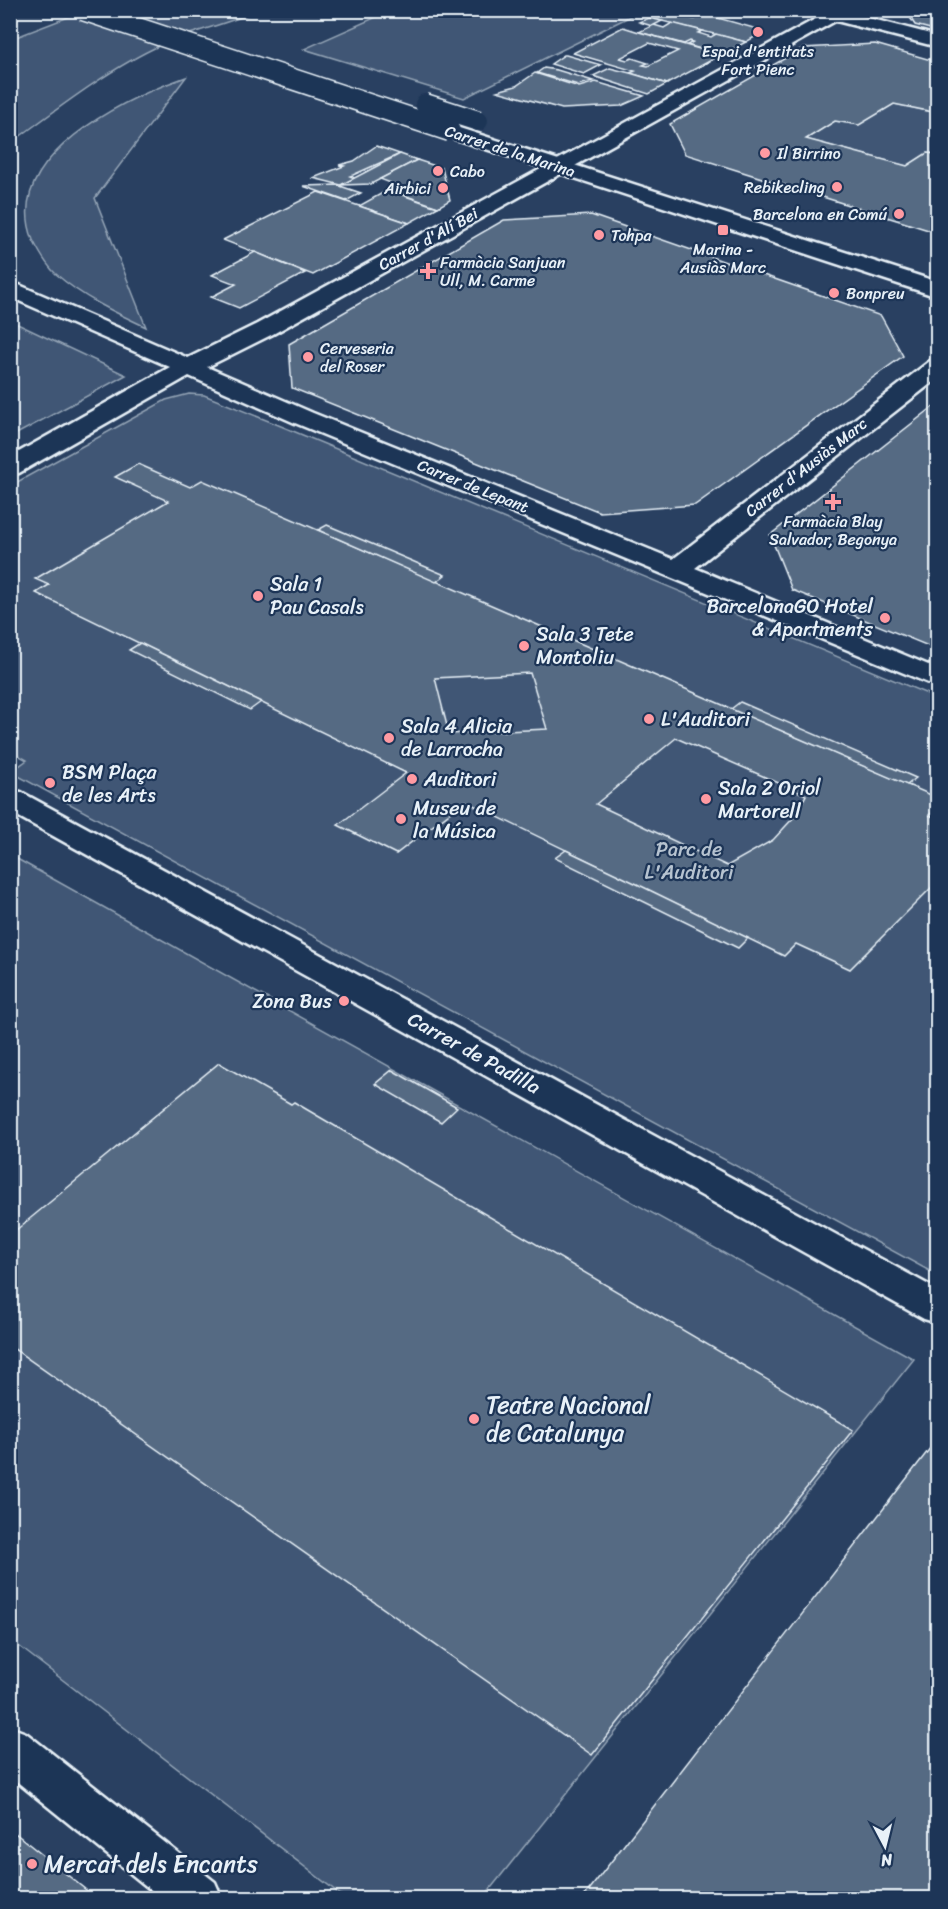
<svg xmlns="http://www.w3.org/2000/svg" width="948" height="1909" font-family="Sriracha,sans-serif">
<rect width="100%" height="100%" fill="#294061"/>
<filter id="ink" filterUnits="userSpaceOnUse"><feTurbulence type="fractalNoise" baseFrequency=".0167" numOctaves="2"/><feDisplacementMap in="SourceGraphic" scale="12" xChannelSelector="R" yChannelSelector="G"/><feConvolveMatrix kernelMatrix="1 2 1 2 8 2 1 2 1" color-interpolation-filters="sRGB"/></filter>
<g filter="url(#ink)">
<g fill="#415774" stroke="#94a4b6" stroke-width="1.5">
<path d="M 84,11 L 256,11 C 225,25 192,31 161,45 C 110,68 56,110 11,143 L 11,39 Z"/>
<polygon points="390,11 390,10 641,11 464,98 304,49"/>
<path d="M 186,77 L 95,198 L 146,327 C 114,312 82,297 56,274 C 46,265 39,252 33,240 C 0,156 127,98 186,77 Z"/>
<polygon points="894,104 937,113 937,154 927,153 907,166 806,139 835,121 859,125"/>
<polygon points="11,321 126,375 11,437"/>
<polygon points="189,394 204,395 276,424 937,698 937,1275 11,772 27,760 11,751 10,486 166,400"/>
<polygon points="10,855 914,1359 483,1898 345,1898 11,1640"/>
</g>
<g fill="#556a83" stroke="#e8f1f8" stroke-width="1.5" fill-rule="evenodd">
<polygon points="662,10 704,10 689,18 695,19 704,14 761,30 762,33 746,42 650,18"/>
<polygon points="905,10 938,10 938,31 915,25"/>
<polygon points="649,18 662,21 654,25 664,28 672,23 703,31 698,33 711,37 716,34 746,42 721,55 687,45 693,42 690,41 684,44 639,32 652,26 639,22"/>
<path d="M 623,27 L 639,32 L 721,55 L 667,84 L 630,73 L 635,71 L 573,53 ZM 649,43 L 678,51 L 648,66 L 643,65 L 648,63 L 632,58 L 627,60 L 620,58 Z"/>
<polygon points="875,44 938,62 938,113 894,104 859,125 835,121 806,139 907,166 927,153 938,154 938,233 685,154 670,124 803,48"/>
<polygon points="564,55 566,55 601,65 584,74 551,64"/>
<polygon points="544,68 557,70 593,81 578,85 537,73"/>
<polygon points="610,68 630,73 667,84 649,94 593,76"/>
<polygon points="535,73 579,87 596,82 644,96 621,106 562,109 497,91 516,86"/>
<polygon points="376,146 400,154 353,175 350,176 355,178 341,185 313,178 344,166 339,165 354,161"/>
<polygon points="400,154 417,160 371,184 341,185"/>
<polygon points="417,160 442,168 450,200 438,207 392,191 397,188 396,185 380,179"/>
<polygon points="337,185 361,193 346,201 303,186"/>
<polygon points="388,190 431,205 438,207 409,223 359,206"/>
<polygon points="318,192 409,223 313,275 223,240"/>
<polygon points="591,215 881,316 903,356 695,505 600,512 292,388 289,344 504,220"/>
<polygon points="255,252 305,273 239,308 211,297 236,284 212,275"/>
<polygon points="938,403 938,650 792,590 770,535"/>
<path d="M 138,464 L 190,487 L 202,480 L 938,798 L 938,807 L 929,815 L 938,819 L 938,881 L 850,969 L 796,944 L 784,956 L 465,801 L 396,854 L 338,825 L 406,773 L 36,593 L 49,585 L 35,579 L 168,501 L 115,477 ZM 530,673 L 547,729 L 449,734 L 435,678 ZM 676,738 L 806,795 L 795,816 L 773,840 L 727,866 L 596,804 Z"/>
<polygon points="327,525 445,575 436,582 318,530"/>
<polygon points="140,643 261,702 250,710 129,650"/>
<polygon points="740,702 916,778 907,785 731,709"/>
<polygon points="566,850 637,884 748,938 738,948 555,858"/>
<polygon points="219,1063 291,1104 294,1102 853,1430 592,1755 10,1346 10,1235"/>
<polygon points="392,1070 457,1107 441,1122 375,1084"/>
<polygon points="938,1438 938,1898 583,1898"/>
<polygon points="10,1829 96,1898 10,1898"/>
</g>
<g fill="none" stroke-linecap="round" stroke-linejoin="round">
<defs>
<g id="minor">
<polygon points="832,10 855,10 273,334 207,367 313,413 673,559 930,361 938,359 938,378 695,568 938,669 938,687 295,423 189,376 19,473 10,475 10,457 170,367 10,297 10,281 188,358 257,324"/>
<polygon points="10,790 21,792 938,1290 938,1323 924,1319 10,812"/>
<polygon points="10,1727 26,1733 215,1882 222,1898 161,1898 10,1776"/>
</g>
<g id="tertiary">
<polygon points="806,10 838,10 938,36 938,47 809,14"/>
<polygon points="450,125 938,282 938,297 443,135 440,131 443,127"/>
</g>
</defs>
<use href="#minor" stroke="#e8f1f8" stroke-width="5"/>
<use href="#tertiary" stroke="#e8f1f8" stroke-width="5"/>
<use href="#minor" fill="#1d3557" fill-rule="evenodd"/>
<use href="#tertiary" fill="#1d3557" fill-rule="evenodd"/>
<defs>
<g id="tertiary-bridge">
<polyline points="83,10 450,131"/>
<polyline points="425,104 478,121"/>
</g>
</defs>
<use href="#tertiary-bridge" stroke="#e8f1f8" stroke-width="23" stroke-linecap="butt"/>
<use href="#tertiary-bridge" stroke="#1d3557" stroke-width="20"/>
</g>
</g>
<g fill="#ff9aa2" stroke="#1d3557" stroke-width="2">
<circle cx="758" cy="32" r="6"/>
<circle cx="765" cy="153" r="6"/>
<circle cx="438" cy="171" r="6"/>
<circle cx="837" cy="187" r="6"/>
<circle cx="443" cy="188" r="6"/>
<circle cx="899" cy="214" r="6"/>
<rect x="717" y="224" width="12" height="12" rx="3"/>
<circle cx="599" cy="235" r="6"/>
<path d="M425 262h6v6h6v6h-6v6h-6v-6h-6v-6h6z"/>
<circle cx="834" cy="293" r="6"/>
<circle cx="308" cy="357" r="6"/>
<path d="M830 493h6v6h6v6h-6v6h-6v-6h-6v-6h6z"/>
<circle cx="258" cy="596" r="6"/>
<circle cx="885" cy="618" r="6"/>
<circle cx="524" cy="646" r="6"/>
<circle cx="649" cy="719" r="6"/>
<circle cx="389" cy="738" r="6"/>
<circle cx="412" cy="779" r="6"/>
<circle cx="50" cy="783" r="6"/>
<circle cx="706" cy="799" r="6"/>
<circle cx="401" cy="819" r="6"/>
<circle cx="344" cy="1001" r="6"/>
<circle cx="474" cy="1419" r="6"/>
<circle cx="32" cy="1864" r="6"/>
</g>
<g text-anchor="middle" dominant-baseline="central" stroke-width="4.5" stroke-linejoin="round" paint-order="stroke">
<g font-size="16" fill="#e8f1f8" stroke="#1d3557" text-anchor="start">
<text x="758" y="51" text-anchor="middle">Espai d'entitats<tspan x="758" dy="18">Fort Pienc</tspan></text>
<text x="777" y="153">Il Birrino</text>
<text x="450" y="171">Cabo</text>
<text x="825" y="187" text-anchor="end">Rebikecling</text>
<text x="431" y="188" text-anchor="end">Airbici</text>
<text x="887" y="214" text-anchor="end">Barcelona en Comú</text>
<text x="611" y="235">Tohpa</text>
<text x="723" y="249" text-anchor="middle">Marina -<tspan x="723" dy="18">Ausiàs Marc</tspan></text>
<text x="440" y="262">Farmàcia Sanjuan<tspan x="440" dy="18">Ull, M. Carme</tspan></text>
<text x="846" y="293">Bonpreu</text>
<text x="320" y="348">Cerveseria<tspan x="320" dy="18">del Roser</tspan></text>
<text x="833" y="521" text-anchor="middle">Farmàcia Blay<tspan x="833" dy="18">Salvador, Begonya</tspan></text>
</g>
<g font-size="16" fill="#e8f1f8" stroke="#1d3557">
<text transform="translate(510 151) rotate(18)">Carrer de la Marina</text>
<text transform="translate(428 239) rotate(-29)">Carrer d'Alí Bei</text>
<text transform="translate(806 467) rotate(-38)">Carrer d'Ausiàs Marc</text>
<text transform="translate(473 486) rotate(22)">Carrer de Lepant</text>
</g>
<g font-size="20" fill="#e8f1f8" stroke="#1d3557" text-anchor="start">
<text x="270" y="584">Sala 1<tspan x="270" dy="23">Pau Casals</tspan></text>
<text x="873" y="606" text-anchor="end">BarcelonaGO Hotel<tspan x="873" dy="23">&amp; Apartments</tspan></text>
<text x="536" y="634">Sala 3 Tete<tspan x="536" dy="23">Montoliu</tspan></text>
<text x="661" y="719">L'Auditori</text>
<text x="401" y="726">Sala 4 Alicia<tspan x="401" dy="23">de Larrocha</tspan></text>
<text x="62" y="772">BSM Plaça<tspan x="62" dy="23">de les Arts</tspan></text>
<text x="424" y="779">Auditori</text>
<text x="718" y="788">Sala 2 Oriol<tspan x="718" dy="23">Martorell</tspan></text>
<text x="413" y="808">Museu de<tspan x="413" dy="23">la Música</tspan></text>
<text x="332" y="1001" text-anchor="end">Zona Bus</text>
</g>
<g font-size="20" fill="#b6c3d0" stroke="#1d3557">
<text x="689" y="849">Parc de<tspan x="689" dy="23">L'Auditori</tspan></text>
</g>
<g font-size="20" fill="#e8f1f8" stroke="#1d3557">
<text transform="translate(474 1053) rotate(29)">Carrer de Padilla</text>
</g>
<g font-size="24" fill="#e8f1f8" stroke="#1d3557" text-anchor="start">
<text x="486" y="1405">Teatre Nacional<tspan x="486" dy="28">de Catalunya</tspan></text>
<text x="44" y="1864">Mercat dels Encants</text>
</g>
</g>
<rect width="948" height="1909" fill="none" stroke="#1d3557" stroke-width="36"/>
<rect x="18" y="18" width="912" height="1873" fill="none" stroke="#e8f1f8" stroke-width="2" filter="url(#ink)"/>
<g transform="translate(885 1846) rotate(173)" stroke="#1d3557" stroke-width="4.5" paint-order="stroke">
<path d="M0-4.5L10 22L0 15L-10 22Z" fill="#e8f1f8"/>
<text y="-9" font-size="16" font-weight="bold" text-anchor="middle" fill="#e8f1f8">N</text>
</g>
</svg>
